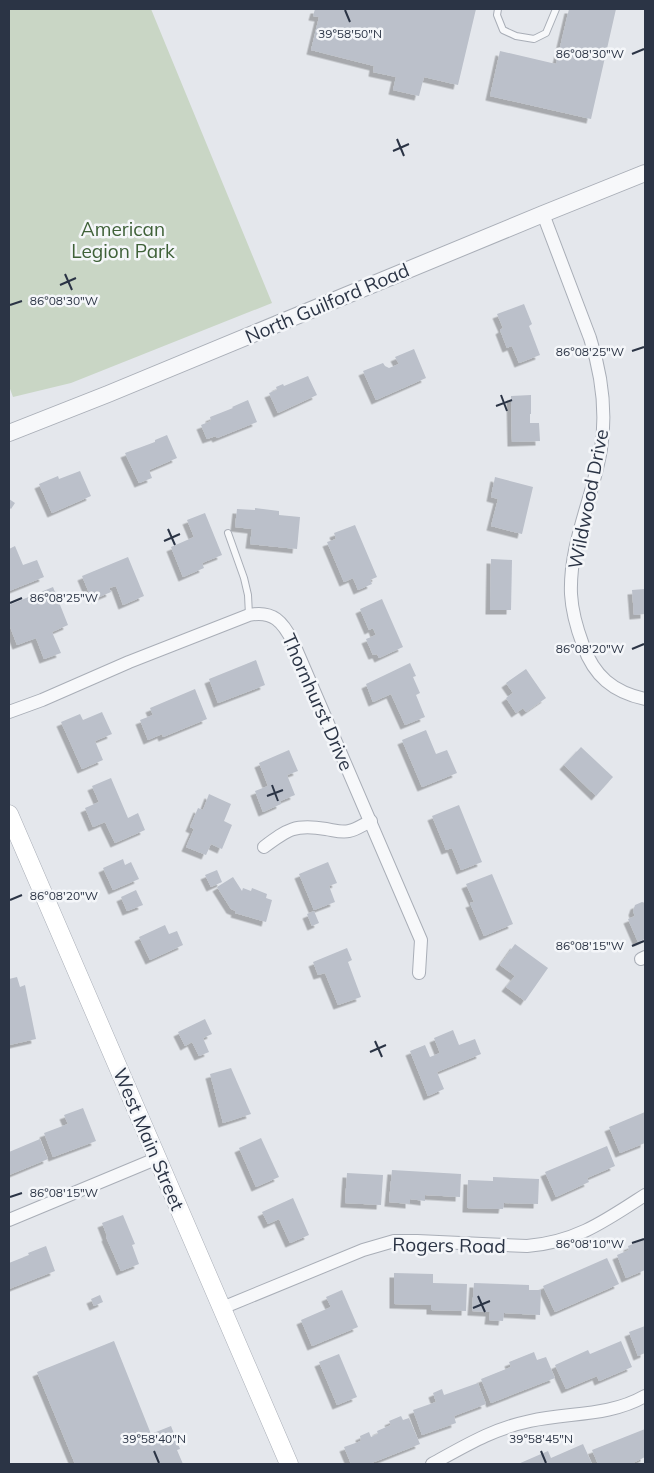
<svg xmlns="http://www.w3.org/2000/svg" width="654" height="1473" font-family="Mulish,sans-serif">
<defs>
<filter id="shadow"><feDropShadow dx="-4.5" dy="4.5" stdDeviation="0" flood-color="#0004"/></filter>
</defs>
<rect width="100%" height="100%" fill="#e4e7ec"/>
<polygon fill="#c9d6c5" points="9,9 151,9 272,303 71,383 13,397 9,386 9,105 10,104 9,100"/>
<g fill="#bbc0ca" filter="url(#shadow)">
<polygon points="315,9 476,9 458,85 424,77 419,96 393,90 396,77 373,72 374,66 311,50 319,17 313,16"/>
<polygon points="569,9 616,9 591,119 490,96 500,51 556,64"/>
<polygon points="524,304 532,324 529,326 540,355 519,363 512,346 507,348 500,330 503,328 497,314"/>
<polygon points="414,349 426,378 376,400 363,371 383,363 385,366 389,368 399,364 395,357"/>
<polygon points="308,376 317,395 278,413 269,393 277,390 276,387 283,384 284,386"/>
<polygon points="531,395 531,414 530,414 530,423 539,423 540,441 512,442 511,396"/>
<polygon points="248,400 257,422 217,438 216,436 207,439 201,425 211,421 210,417 233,408 232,407"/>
<polygon points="167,435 177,458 149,470 152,478 139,483 125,453 155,442 155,440"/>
<polygon points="80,471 91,496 52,513 39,484 58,476 59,479"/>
<polygon points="495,477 533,487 522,534 491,526 498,499 491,497"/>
<polygon points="9,499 15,503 11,509 9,507"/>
<polygon points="255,508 279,511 279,515 300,517 297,549 250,544 252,529 235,527 237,509 255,510"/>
<polygon points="205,513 222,555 202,563 204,568 183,577 171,547 194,537 187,520"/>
<polygon points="355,525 377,577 370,580 372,584 358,590 353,578 344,582 327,542 336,539 334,533"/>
<polygon points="15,546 23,565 37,560 44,577 9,591 9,549"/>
<polygon points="128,557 144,596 123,605 116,586 109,588 111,592 92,600 82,576"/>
<polygon points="491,559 512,560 511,610 490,610"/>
<polygon points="53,587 68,625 52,632 61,653 44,659 36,638 17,645 9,624 9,605"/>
<polygon points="645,589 645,614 634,615 632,590"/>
<polygon points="382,599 403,647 379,658 377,654 373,655 366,639 376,635 373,628 369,630 360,609"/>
<polygon points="256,660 265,685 218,703 209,679"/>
<polygon points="410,663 416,676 413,677 420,693 416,695 425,717 405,725 391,694 373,702 366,684"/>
<polygon points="526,669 546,698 526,712 523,708 516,713 506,698 513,693 506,683"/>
<polygon points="195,689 207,719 163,737 162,734 148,740 140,720 153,715 150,708"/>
<polygon points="102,712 112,734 95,741 103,760 82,769 61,722 80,714 83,720"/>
<polygon points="426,730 436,754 447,750 457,773 422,787 402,740"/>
<polygon points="581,747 613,777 596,796 564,765"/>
<polygon points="289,750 298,771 287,775 295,795 280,801 281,804 263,812 255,791 268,786 259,763"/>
<polygon points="111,778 128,818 138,813 145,830 115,843 105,822 93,827 85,808 99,802 92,786"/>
<polygon points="209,794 231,804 224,821 232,825 222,849 211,844 206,855 186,847 194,829 190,827 198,808 203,810"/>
<polygon points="459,805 482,862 461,870 452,848 446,850 432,816"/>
<polygon points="123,859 125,865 131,862 139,879 113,890 103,868"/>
<polygon points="328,862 337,883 329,886 335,902 314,910 299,874"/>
<polygon points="217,870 222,882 211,887 205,875"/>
<polygon points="492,874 513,924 484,936 470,903 474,902 466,884"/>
<polygon points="233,877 242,891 243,888 251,891 252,888 267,894 266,898 272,900 266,922 235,913 236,911 231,909 217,887"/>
<polygon points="136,890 143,905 127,911 121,897"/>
<polygon points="642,902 645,903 645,939 638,942 628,919 635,916 633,911 635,905"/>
<polygon points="314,911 319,923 312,926 307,914"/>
<polygon points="165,925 169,934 177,931 183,945 150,960 139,937"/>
<polygon points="515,944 548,968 525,1001 506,987 515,976 500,965"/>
<polygon points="347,948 352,960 348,962 361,997 338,1005 325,973 318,975 313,962"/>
<polygon points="17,977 20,987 25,985 36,1039 9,1045 9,979"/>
<polygon points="205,1019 212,1034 203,1038 209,1052 199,1056 192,1042 185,1046 178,1032"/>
<polygon points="453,1030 459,1045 475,1039 481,1054 437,1072 444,1089 428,1096 410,1051 425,1045 430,1057 440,1053 434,1038"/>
<polygon points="231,1068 251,1114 223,1123 210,1074"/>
<polygon points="83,1108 96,1141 53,1157 44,1133 68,1124 64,1115"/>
<polygon points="645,1112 645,1143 620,1153 609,1127"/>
<polygon points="261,1138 279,1177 256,1187 239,1148"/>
<polygon points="40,1139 48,1159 9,1175 9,1152"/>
<polygon points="607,1146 615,1166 587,1178 589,1182 556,1197 545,1172"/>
<polygon points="392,1170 461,1174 460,1197 425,1195 425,1201 410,1199 410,1204 389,1202"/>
<polygon points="347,1173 383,1175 381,1205 345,1203"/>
<polygon points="493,1177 539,1179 538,1204 504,1203 503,1209 467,1208 468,1180 493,1181"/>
<polygon points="293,1198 309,1235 290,1243 279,1219 268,1224 262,1212"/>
<polygon points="123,1215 135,1244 132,1245 139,1264 121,1271 106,1237 107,1236 102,1223"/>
<polygon points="645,1239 645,1270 626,1278 617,1255 629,1250 628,1246"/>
<polygon points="46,1246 55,1271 9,1289 9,1263 29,1255 28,1253"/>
<polygon points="607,1258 619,1284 555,1312 543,1286"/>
<polygon points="394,1273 433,1274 433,1283 467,1284 466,1311 431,1310 431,1305 394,1304"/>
<polygon points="474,1283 529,1285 529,1290 541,1290 540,1315 504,1313 503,1321 489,1320 490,1312 472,1311"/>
<polygon points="342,1290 358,1327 312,1346 301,1320 331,1307 326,1297"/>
<polygon points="100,1295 103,1302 94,1306 91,1299"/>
<polygon points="645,1326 645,1353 638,1356 629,1332"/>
<polygon points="114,1341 151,1434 171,1426 180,1449 177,1450 183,1464 75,1464 37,1372"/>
<polygon points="621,1341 632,1367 599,1381 597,1376 566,1389 555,1365 588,1350 590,1354"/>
<polygon points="534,1352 537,1360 546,1357 555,1378 491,1403 481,1379 511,1367 509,1362"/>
<polygon points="339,1354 357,1397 337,1405 319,1362"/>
<polygon points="478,1383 486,1404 454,1416 456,1423 422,1435 413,1410 436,1402 433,1393 442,1389 444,1395"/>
<polygon points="401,1416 403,1420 409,1418 420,1444 369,1464 351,1464 344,1447 361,1441 360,1436 369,1432 371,1437 378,1434 377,1431 391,1425 389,1421"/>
<polygon points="645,1429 645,1457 631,1464 598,1464 592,1450"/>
<polygon points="583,1444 592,1464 518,1464 548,1451 551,1458"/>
</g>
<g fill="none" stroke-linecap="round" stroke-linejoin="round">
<defs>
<g id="service">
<polyline points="498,9 497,15 503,30 516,36 534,39 546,33 556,9"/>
<polyline points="228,533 244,578 248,595 249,615"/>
</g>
<g id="minor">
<path d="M 543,214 L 590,338 C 602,375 607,410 601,449 C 593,498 569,544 571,594 C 572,612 577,629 583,645 C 594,676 613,692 645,699"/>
<path d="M 9,712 L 42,700 L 129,662 L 249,615 C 273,610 283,622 293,642 L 421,940 L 419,973"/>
<path d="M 264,847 C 288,829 295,824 326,829 C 333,830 342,833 349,831 C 356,830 364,824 371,821"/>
<polyline points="641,959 645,957"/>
<polyline points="9,1220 158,1158"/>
<path d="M 222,1308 L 363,1250 L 394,1241 L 417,1241 L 527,1246 C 576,1242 605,1221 645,1195"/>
<path d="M 432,1464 C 465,1446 492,1429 530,1421 C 569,1412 608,1417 645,1396"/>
</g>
<polyline id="tertiary" points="9,433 108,394 543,214 645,173"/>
<polyline id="secondary" points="9,814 289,1464"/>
</defs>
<use href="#service" stroke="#a9aeb7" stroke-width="8"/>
<use href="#minor" stroke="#a9aeb7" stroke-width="14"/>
<use href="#tertiary" stroke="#a9aeb7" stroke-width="18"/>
<use href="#secondary" stroke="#a9aeb7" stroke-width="19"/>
<use href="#service" stroke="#f7f8fa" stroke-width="6"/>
<use href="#minor" stroke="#f7f8fa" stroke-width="12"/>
<use href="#tertiary" stroke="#f7f8fa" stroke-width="16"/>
<use href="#secondary" stroke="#fff" stroke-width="18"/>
</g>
<path fill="none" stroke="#2b3445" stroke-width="2" d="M 345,10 L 350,22M 632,54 L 644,49M 397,139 L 404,156M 393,151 L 409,144M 65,274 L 72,290M 60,285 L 76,278M 10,305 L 22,301M 632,351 L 644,347M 501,395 L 507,411M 496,406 L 512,400M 168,529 L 175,545M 164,541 L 180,534M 10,603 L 22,598M 632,649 L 644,644M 272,785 L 278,801M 267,796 L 283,790M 10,900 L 22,895M 632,946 L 644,941M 375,1041 L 382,1057M 370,1052 L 386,1045M 10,1197 L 22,1193M 632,1243 L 644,1239M 478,1296 L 485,1312M 473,1308 L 490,1301M 154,1451 L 159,1463M 541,1451 L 546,1463"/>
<g text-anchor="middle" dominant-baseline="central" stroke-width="5" stroke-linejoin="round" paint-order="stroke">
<g font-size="19" fill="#3f6138" stroke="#f4f6f9">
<text x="123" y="229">American<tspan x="123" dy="22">Legion Park</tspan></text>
</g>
<g font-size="19" fill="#2b3445" stroke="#f4f6f9">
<text transform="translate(327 303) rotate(-23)">North Guilford Road</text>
<text transform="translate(588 499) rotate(-79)">Wildwood Drive</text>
<text transform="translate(318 702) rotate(66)">Thornhurst Drive</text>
<text transform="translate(149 1139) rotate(67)">West Main Street</text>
<text transform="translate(449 1245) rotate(1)">Rogers Road</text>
</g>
</g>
<g font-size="12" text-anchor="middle" fill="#2b3445" stroke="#f4f6f9" stroke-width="5" stroke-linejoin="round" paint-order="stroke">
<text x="350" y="38">39°58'50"N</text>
<text x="590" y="58">86°08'30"W</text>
<text x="64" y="305">86°08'30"W</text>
<text x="590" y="356">86°08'25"W</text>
<text x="64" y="602">86°08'25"W</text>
<text x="590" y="653">86°08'20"W</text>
<text x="64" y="900">86°08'20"W</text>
<text x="590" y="950">86°08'15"W</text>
<text x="64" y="1197">86°08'15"W</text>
<text x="590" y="1248">86°08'10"W</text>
<text x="154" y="1443">39°58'40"N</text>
<text x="541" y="1443">39°58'45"N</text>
</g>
<rect width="654" height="1473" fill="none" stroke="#2b3445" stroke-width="20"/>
</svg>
